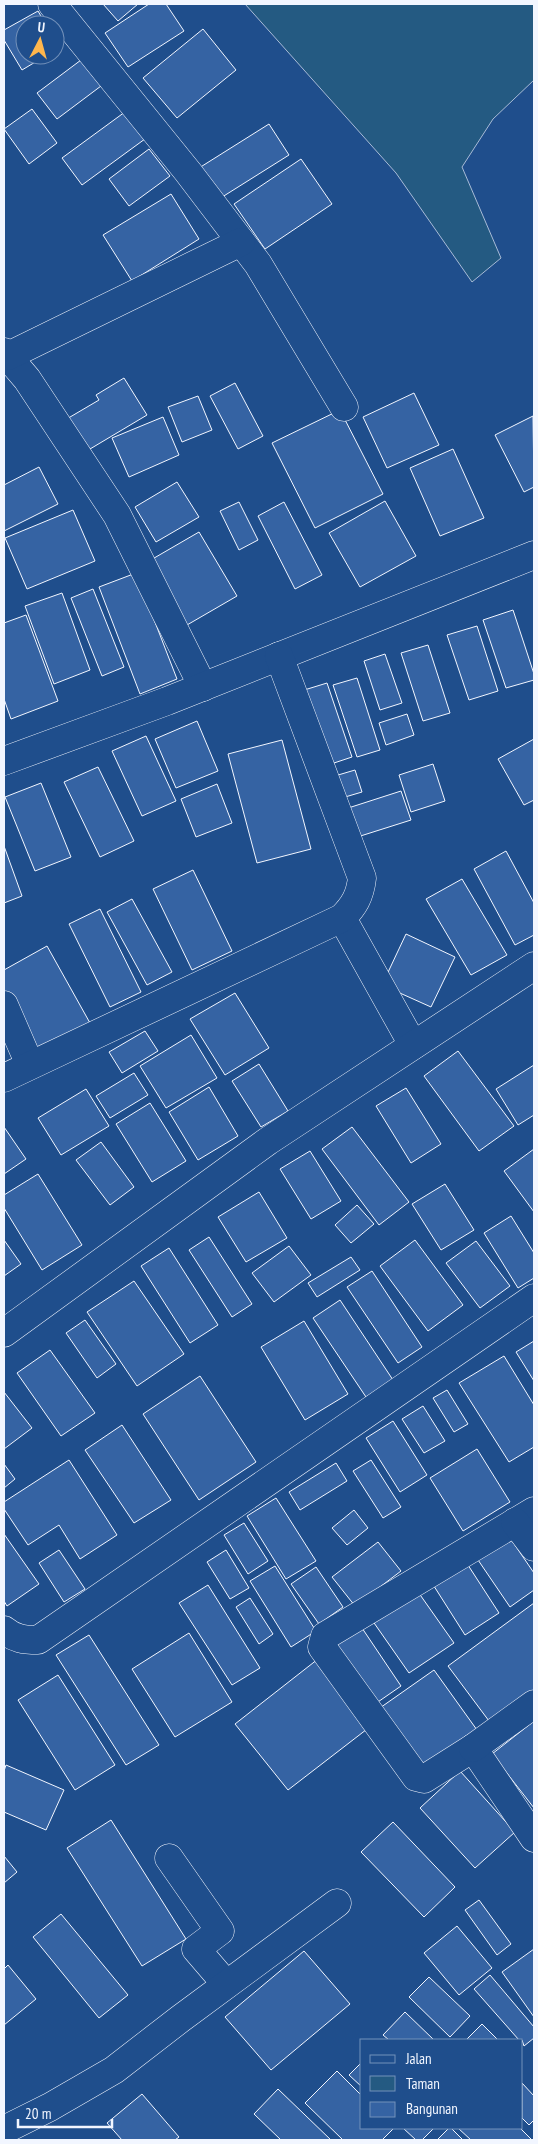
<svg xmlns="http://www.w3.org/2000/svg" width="538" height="2144" font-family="'PT Sans Narrow',sans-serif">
<rect width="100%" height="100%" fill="#1f4e8c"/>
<polygon fill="#245a82" stroke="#a8bbd7" points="245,4 534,4 534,80 493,119 462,167 501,258 472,282 396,173"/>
<g fill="#3563a3" stroke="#f2f6ff">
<polygon points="103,4 138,4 118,21"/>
<polygon points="149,4 166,4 184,31 128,67 105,33"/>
<polygon points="38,11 46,25 25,25 25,55 47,55 22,70 4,40 4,30"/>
<polygon points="203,29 236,70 177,118 143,78"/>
<polygon points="85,57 105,83 57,119 37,93"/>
<polygon points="32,109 57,143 29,164 4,129"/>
<polygon points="129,109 149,136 82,185 62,158"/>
<polygon points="269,124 289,155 219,199 199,168"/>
<polygon points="149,149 170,176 129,206 109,179"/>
<polygon points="301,159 332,204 265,249 234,204"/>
<polygon points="171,194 199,239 132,281 103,235"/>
<polygon points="124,378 147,415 85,452 65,420 99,400 96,395"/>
<polygon points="235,383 263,436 238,449 210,396"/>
<polygon points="414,393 439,445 387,468 363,417"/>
<polygon points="198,396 212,430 182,442 168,407"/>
<polygon points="340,410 383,494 315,528 272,443"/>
<polygon points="533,416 534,487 524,492 495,435"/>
<polygon points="163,417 179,455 129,477 112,438"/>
<polygon points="453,449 484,518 440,536 410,468"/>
<polygon points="39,467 58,504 4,531 4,485"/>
<polygon points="177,482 199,517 156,542 135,507"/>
<polygon points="385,501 416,556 360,587 329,533"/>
<polygon points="239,502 258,540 239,550 220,511"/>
<polygon points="284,502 322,575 295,589 258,516"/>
<polygon points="73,510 95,561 27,589 5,538"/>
<polygon points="199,532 237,596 187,625 149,561"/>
<polygon points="136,573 177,679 140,694 99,587"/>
<polygon points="93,589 124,667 102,676 71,598"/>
<polygon points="62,593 90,670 54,684 25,606"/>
<polygon points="513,610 534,674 534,680 506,688 483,620"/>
<polygon points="26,615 58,701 11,719 4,699 4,623"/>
<polygon points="477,626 498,691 469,700 447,635"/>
<polygon points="428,645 450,713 423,721 401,653"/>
<polygon points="385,654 402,703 380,710 364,661"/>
<polygon points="357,678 380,750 357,757 333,685"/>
<polygon points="327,683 352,757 325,766 301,691"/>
<polygon points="407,714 414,735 386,745 379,723"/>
<polygon points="197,721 218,771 176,788 155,739"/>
<polygon points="146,736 176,801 142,816 112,751"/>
<polygon points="534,739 534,800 524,805 498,759"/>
<polygon points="282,740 311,849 257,863 228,754"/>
<polygon points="433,764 445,801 411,812 399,775"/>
<polygon points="98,767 134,841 100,857 64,782"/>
<polygon points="355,770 362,792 335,800 328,778"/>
<polygon points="41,783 71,857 35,871 5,797"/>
<polygon points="217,784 232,823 196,837 181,799"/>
<polygon points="401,791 411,820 351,839 342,810"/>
<polygon points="4,846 22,896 4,903"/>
<polygon points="506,851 534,903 534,935 515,945 474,869"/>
<polygon points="193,870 232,951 192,970 153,889"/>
<polygon points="462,879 507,955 471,975 426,899"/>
<polygon points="132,899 172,972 147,985 107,912"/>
<polygon points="100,909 141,992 110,1007 69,924"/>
<polygon points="406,934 455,957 431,1007 382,985"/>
<polygon points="47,946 90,1023 38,1053 4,994 4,970"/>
<polygon points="235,993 269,1048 225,1075 190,1019"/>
<polygon points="145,1031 158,1051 122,1073 109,1052"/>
<polygon points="191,1035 217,1078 166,1108 140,1066"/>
<polygon points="458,1051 514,1126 479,1151 424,1076"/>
<polygon points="259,1064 288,1111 261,1127 232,1081"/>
<polygon points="534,1065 534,1115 518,1125 496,1089"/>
<polygon points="134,1073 148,1095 110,1118 96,1096"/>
<polygon points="209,1087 238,1136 198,1160 169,1112"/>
<polygon points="406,1088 441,1144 411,1163 376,1106"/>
<polygon points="86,1089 109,1126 61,1155 38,1118"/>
<polygon points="150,1103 186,1161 152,1182 116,1124"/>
<polygon points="4,1127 26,1159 4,1174"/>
<polygon points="352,1127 409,1202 379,1225 322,1149"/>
<polygon points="101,1142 134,1187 110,1205 76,1160"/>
<polygon points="534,1149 534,1212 504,1171"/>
<polygon points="310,1151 341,1201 311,1219 280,1169"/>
<polygon points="38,1174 82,1245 42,1270 4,1208 4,1195"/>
<polygon points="445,1184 474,1230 441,1250 412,1204"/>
<polygon points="259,1192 287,1238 246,1262 218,1217"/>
<polygon points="357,1205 374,1224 351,1243 335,1225"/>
<polygon points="511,1216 534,1253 534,1278 518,1288 484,1233"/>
<polygon points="209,1237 252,1304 232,1317 189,1250"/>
<polygon points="4,1240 21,1264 4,1276"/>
<polygon points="415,1240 463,1305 428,1331 380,1266"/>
<polygon points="476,1241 510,1286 480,1308 446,1263"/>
<polygon points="289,1246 311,1275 274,1302 252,1273"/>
<polygon points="169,1248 218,1325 190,1343 141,1266"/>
<polygon points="351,1257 360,1270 317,1297 308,1283"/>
<polygon points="372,1271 422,1347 398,1363 347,1287"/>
<polygon points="134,1281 184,1354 137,1386 87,1312"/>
<polygon points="340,1300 393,1380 366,1397 313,1318"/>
<polygon points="85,1320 116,1364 97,1378 66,1333"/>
<polygon points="304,1321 348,1394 305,1420 261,1347"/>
<polygon points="534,1341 534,1381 516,1352"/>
<polygon points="50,1350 95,1413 61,1436 17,1373"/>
<polygon points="504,1356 534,1405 534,1447 509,1462 459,1383"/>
<polygon points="200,1376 256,1462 199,1500 143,1414"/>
<polygon points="447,1390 468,1424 454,1432 433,1398"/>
<polygon points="4,1392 32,1428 4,1449"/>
<polygon points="423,1406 445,1441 424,1453 402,1419"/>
<polygon points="393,1421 427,1475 400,1492 366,1438"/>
<polygon points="122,1425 171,1500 134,1523 85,1450"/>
<polygon points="477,1449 510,1502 463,1531 430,1478"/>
<polygon points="69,1460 117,1535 80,1559 59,1525 28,1545 4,1509 4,1502"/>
<polygon points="371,1460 401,1507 383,1518 353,1471"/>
<polygon points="336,1463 347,1481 300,1510 289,1492"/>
<polygon points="4,1464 15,1479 4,1488"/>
<polygon points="276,1498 316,1561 286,1579 247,1516"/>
<polygon points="354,1510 368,1528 347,1545 332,1528"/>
<polygon points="244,1523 268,1561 248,1574 224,1535"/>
<polygon points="4,1534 39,1584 7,1606 4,1601"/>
<polygon points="508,1535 534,1573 534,1590 510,1607 476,1557"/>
<polygon points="378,1542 401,1571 355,1606 332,1577"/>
<polygon points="59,1550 85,1589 64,1602 39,1563"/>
<polygon points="226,1550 249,1588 230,1599 207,1562"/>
<polygon points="466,1562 499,1613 465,1635 432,1583"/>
<polygon points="275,1566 316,1631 291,1647 250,1581"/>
<polygon points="316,1567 343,1607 319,1624 291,1584"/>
<polygon points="208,1585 260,1668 232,1685 179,1603"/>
<polygon points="416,1589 454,1643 409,1673 372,1620"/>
<polygon points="250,1598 273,1634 259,1644 236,1607"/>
<polygon points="534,1603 534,1694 492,1725 448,1666"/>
<polygon points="362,1628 401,1686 375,1704 335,1646"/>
<polygon points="189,1633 232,1702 175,1737 132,1669"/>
<polygon points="89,1635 159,1745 126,1765 56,1655"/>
<polygon points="318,1659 371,1726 288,1790 235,1724"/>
<polygon points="434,1670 477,1730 420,1770 377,1710"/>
<polygon points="58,1675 115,1765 75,1790 18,1700"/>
<polygon points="534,1721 534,1808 492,1754"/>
<polygon points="6,1765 64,1790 46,1830 4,1812 4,1771"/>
<polygon points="460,1771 515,1832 475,1868 420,1808"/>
<polygon points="111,1820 186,1939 142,1966 67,1848"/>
<polygon points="393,1822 455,1887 424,1917 361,1852"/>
<polygon points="4,1856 17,1872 4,1883"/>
<polygon points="479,1900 511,1944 497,1955 465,1910"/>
<polygon points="61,1914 128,1995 99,2018 33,1937"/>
<polygon points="457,1926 492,1968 459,1995 424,1953"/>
<polygon points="534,1949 534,2017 502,1972"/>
<polygon points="304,1951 350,2004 271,2070 225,2017"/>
<polygon points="8,1965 36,1999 4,2025 4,1969"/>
<polygon points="490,1975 534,2027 534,2038 524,2046 522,2040 519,2040 474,1989"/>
<polygon points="429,1977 470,2016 450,2037 409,1997"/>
<polygon points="405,2012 434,2040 389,2040 383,2035"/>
<polygon points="482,2024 498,2040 466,2040"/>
<polygon points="362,2062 362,2087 349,2075"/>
<polygon points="337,2071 362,2096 362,2128 394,2128 382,2140 343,2140 305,2103"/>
<polygon points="522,2083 534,2096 534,2120 529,2125 522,2118"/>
<polygon points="278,2089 331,2140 281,2140 254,2114"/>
<polygon points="142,2094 179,2137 175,2140 122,2140 107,2123"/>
<polygon points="403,2128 434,2128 422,2140 416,2140"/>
<polygon points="449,2128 451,2128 463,2140 437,2140"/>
<polygon points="458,2128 520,2128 532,2140 471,2140"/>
</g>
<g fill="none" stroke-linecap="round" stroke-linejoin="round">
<defs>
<g id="minor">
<polyline points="52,4 188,172 258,264 344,407"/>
<polyline points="4,352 27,379 117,515 203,687"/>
<polyline points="8,356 241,242"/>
<polyline points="4,761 167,701 534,555"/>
<polyline points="342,918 413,1045"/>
<polyline points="4,1005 30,1065"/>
<path d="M 4,1078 L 342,918 C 354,906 360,896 362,878 L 279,656"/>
<polyline points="4,1333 268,1141 534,966"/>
<polyline points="534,1511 325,1636 322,1647 416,1777 424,1779 473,1748 534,1838"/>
<polyline points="515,1522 534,1547"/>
<path d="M 4,1630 C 15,1639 24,1640 38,1640 L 534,1298"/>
<polyline points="473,1748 534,1704"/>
<polyline points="169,1858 220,1931 196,1949 226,1984"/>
<polyline points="4,2130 50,2107 114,2070 180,2019 337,1903"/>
</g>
</defs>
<use href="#minor" stroke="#f2f6ff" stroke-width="29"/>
<use href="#minor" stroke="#1f4e8c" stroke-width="28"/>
</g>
<rect width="538" height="2144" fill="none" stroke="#f2f6ff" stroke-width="10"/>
<rect x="360" y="2039" width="162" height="90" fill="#1f4e8c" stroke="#7391ba"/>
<rect x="370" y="2055" width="25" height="8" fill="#1f4e8c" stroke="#7391ba"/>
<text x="406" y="2064" font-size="15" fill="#f2f6ff">Jalan</text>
<rect x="370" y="2076" width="25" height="15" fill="#245a82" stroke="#7391ba"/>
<text x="406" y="2089" font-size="15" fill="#f2f6ff">Taman</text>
<rect x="370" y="2102" width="25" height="15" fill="#3563a3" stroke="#7391ba"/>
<text x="406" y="2114" font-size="15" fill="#f2f6ff">Bangunan</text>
<g transform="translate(40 40) rotate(6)"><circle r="24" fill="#1f4e8c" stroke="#7391ba"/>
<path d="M0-4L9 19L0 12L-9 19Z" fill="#ffb74d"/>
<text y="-8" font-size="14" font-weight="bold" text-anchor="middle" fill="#f2f6ff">U</text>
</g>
<path d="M18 2119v8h94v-8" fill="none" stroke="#f2f6ff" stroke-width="2.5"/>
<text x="25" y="2119" font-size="15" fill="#f2f6ff" stroke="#1f4e8c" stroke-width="4" paint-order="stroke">20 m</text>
</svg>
